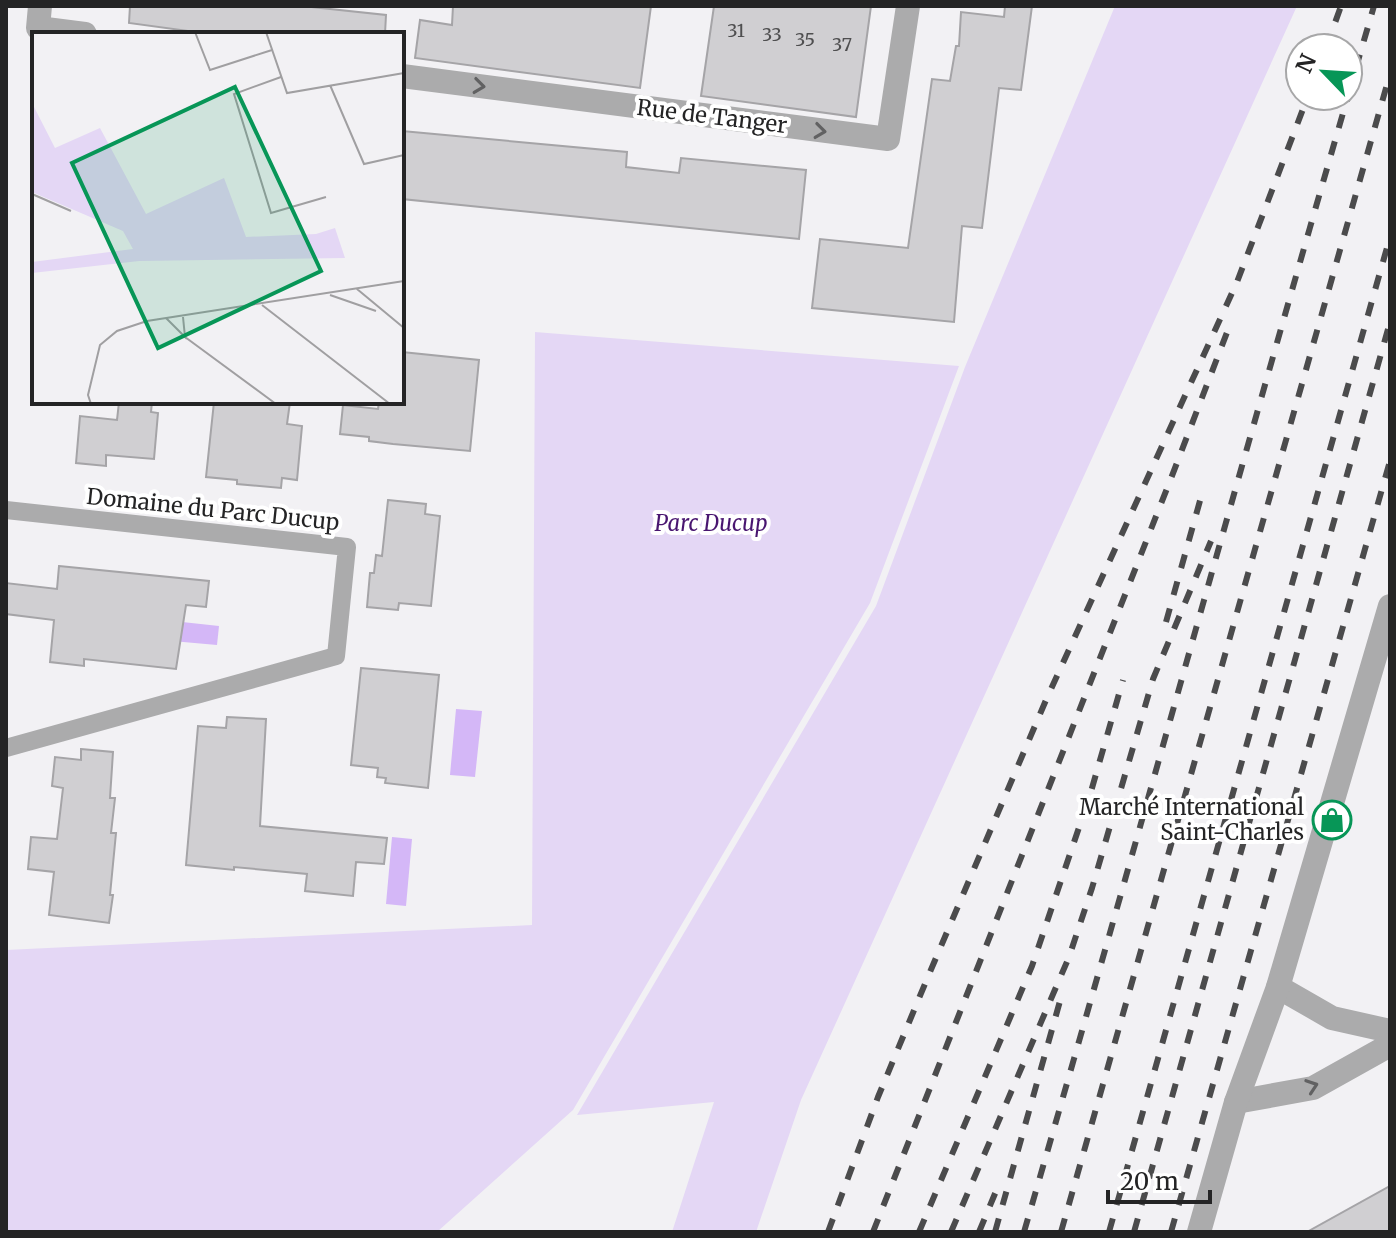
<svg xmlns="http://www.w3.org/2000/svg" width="1396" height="1238" font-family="Merriweather,serif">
<rect width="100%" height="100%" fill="#f2f1f4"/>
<g fill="#e4d7f5">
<polygon points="1115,6 1297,6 801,1100 756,1232 672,1232 714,1102 577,1115 876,606 965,367"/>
<polygon points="535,332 959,366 870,603 573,1110 437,1232 6,1232 6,950 532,925"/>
</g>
<g fill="#d4b7f7">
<polygon points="173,621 219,626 217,645 172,641"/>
<polygon points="456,709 482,711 475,777 450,775"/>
<polygon points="392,837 412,839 406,906 386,904"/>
</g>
<g fill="#d0cfd2" stroke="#a5a4a7" stroke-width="2">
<polygon points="130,6 302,6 386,15 385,34 210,34 129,23"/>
<polygon points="453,6 651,6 640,88 415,58 420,20 452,25"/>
<polygon points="714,6 871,6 856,117 701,96"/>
<polygon points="1005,6 1032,6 1021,90 999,88 982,228 962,226 954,322 812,308 820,239 908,248 932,79 950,81 956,46 959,46 961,12 1004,17"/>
<polygon points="402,131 627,152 626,167 679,173 681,158 806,170 799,239 402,199"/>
<polygon points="402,352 479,360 470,451 393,444 369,441 369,437 340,434 343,405 378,409 379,402 402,402"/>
<polygon points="119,402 152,402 151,412 158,413 154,459 106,455 106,466 76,463 80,416 117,420"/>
<polygon points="214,402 290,402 287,424 302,426 297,480 282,478 281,488 237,484 237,480 206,477"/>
<polygon points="388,500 426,504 425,514 440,516 431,606 399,603 398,610 367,607 370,573 374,573 376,555 382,556"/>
<polygon points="59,566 209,581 206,607 186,605 176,669 84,659 84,666 50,662 54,620 6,614 6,583 57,589"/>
<polygon points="361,668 439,675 428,788 385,783 386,778 377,777 378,768 351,765"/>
<polygon points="227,717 266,719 260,826 387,838 384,864 356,862 353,896 305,891 307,874 234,867 234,870 186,865 198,726 226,728"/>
<polygon points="81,749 113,752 110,798 115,798 111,833 116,833 110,895 113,895 109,923 49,915 54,872 28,869 31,837 57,839 63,788 52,786 55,757 81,760"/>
<polygon points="1390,1186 1390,1232 1307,1232"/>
</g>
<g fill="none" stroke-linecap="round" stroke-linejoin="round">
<polyline stroke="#ababac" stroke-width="18" points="6,510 347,547 336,656 6,748"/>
<g stroke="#ababac" stroke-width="24">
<polyline points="40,6 38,28 85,34"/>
<polyline points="402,76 888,139 908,6"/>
<polyline points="1278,987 1332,1018 1390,1031"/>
<polyline points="1236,1102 1313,1088 1390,1045"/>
<polyline points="1199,1232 1236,1102 1278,987 1390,606"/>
</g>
<g stroke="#4b4b4c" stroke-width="6" stroke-dasharray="14 14" stroke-linecap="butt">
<polyline points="1326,48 1341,6"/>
<polyline points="1348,95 1374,6"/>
<polyline points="1166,622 1203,490"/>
<polyline points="828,1232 878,1097 927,979 1046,700 1237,282 1308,96"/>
<polyline points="873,1232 1170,481 1231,322"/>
<polyline points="919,1232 1032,966 1090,795 1123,680"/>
<polyline points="951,1232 1069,957 1092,888 1153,679 1211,541"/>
<polyline points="979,1232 999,1184"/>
<polyline points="995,1232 1060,1001"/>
<path d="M 1024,1232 C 1134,854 1238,474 1348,96"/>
<polyline points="1061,1232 1390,74"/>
<polyline points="1109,1232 1390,237"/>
<polyline points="1134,1232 1390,322"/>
<polyline points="1171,1232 1390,461"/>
</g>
</g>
<defs><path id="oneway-chevron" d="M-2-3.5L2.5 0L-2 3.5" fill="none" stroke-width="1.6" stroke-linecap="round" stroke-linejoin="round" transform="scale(2)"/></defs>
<g stroke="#616162">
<use href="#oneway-chevron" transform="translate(479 86) rotate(7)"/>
<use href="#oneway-chevron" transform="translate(820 131) rotate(7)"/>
<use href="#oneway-chevron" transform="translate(1312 1086) rotate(-19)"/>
</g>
<defs>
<symbol id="shop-ring" viewBox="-11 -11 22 22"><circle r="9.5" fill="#fff" stroke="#079657" stroke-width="1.5"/><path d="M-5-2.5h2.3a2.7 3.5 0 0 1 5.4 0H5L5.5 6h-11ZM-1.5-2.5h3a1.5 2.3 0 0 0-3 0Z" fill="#079657"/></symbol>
</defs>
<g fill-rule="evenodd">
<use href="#shop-ring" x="1310" y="798" width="44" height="44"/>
</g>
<g text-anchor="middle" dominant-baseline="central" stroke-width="8" stroke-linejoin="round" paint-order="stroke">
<g font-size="18" fill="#4f4f50">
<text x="736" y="30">31</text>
<text x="772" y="34">33</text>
<text x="805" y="39">35</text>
<text x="842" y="44">37</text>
</g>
<g font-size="22" fill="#242425" stroke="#fff">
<text transform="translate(712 116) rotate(7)">Rue de Tanger</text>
<text transform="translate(213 509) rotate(6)">Domaine du Parc Ducup</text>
</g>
<g font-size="22" font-style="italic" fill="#491670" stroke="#fff">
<text x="711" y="523">Parc Ducup</text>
</g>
<g font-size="22" fill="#242425" stroke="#fff" text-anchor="end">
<text x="1304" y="807">Marché International<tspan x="1304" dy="25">Saint-Charles</tspan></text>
</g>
</g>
<g transform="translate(32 32)">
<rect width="372" height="372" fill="#f2f1f4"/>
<path d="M 0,71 L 23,116 L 68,96 L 114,182 L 192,146 L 214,205 L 284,202 L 303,196 L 313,226 L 107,229 L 0,241 L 0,230 L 101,217 L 91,199 L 0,160 Z" fill="#e4d7f5"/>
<path fill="none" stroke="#a09fa1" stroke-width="2" d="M 163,0 L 178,38 L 240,18M 234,0 L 255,61 L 372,41M 249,45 L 202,62 L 239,181 L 294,165M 298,53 L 332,132 L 372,123M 0,162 L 39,179M 325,257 L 372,296M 298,263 L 344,279M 230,273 L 358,372M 134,286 L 153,305 L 151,285M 153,305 L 244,372M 59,372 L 56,363 L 68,313 L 85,299 L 115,289 L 372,249"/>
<path fill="#079657" fill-opacity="0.15" stroke="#079657" stroke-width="4" d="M 203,55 L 289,239 L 126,316 L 40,131 Z"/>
<rect width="372" height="372" fill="none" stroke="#242425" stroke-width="4"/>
</g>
<rect width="1396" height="1238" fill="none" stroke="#242425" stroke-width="16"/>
<g transform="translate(1324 72) rotate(295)"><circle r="38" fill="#ffffff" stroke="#a7a7a8" stroke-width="2"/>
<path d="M0-6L14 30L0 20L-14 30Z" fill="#079657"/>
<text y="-12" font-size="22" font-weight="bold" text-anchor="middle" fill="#242425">N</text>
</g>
<path d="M1108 1190v12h102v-12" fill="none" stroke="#242425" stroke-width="4"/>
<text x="1120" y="1190" font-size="24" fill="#242425" stroke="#ffffff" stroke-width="6" paint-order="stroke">20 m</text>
</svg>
